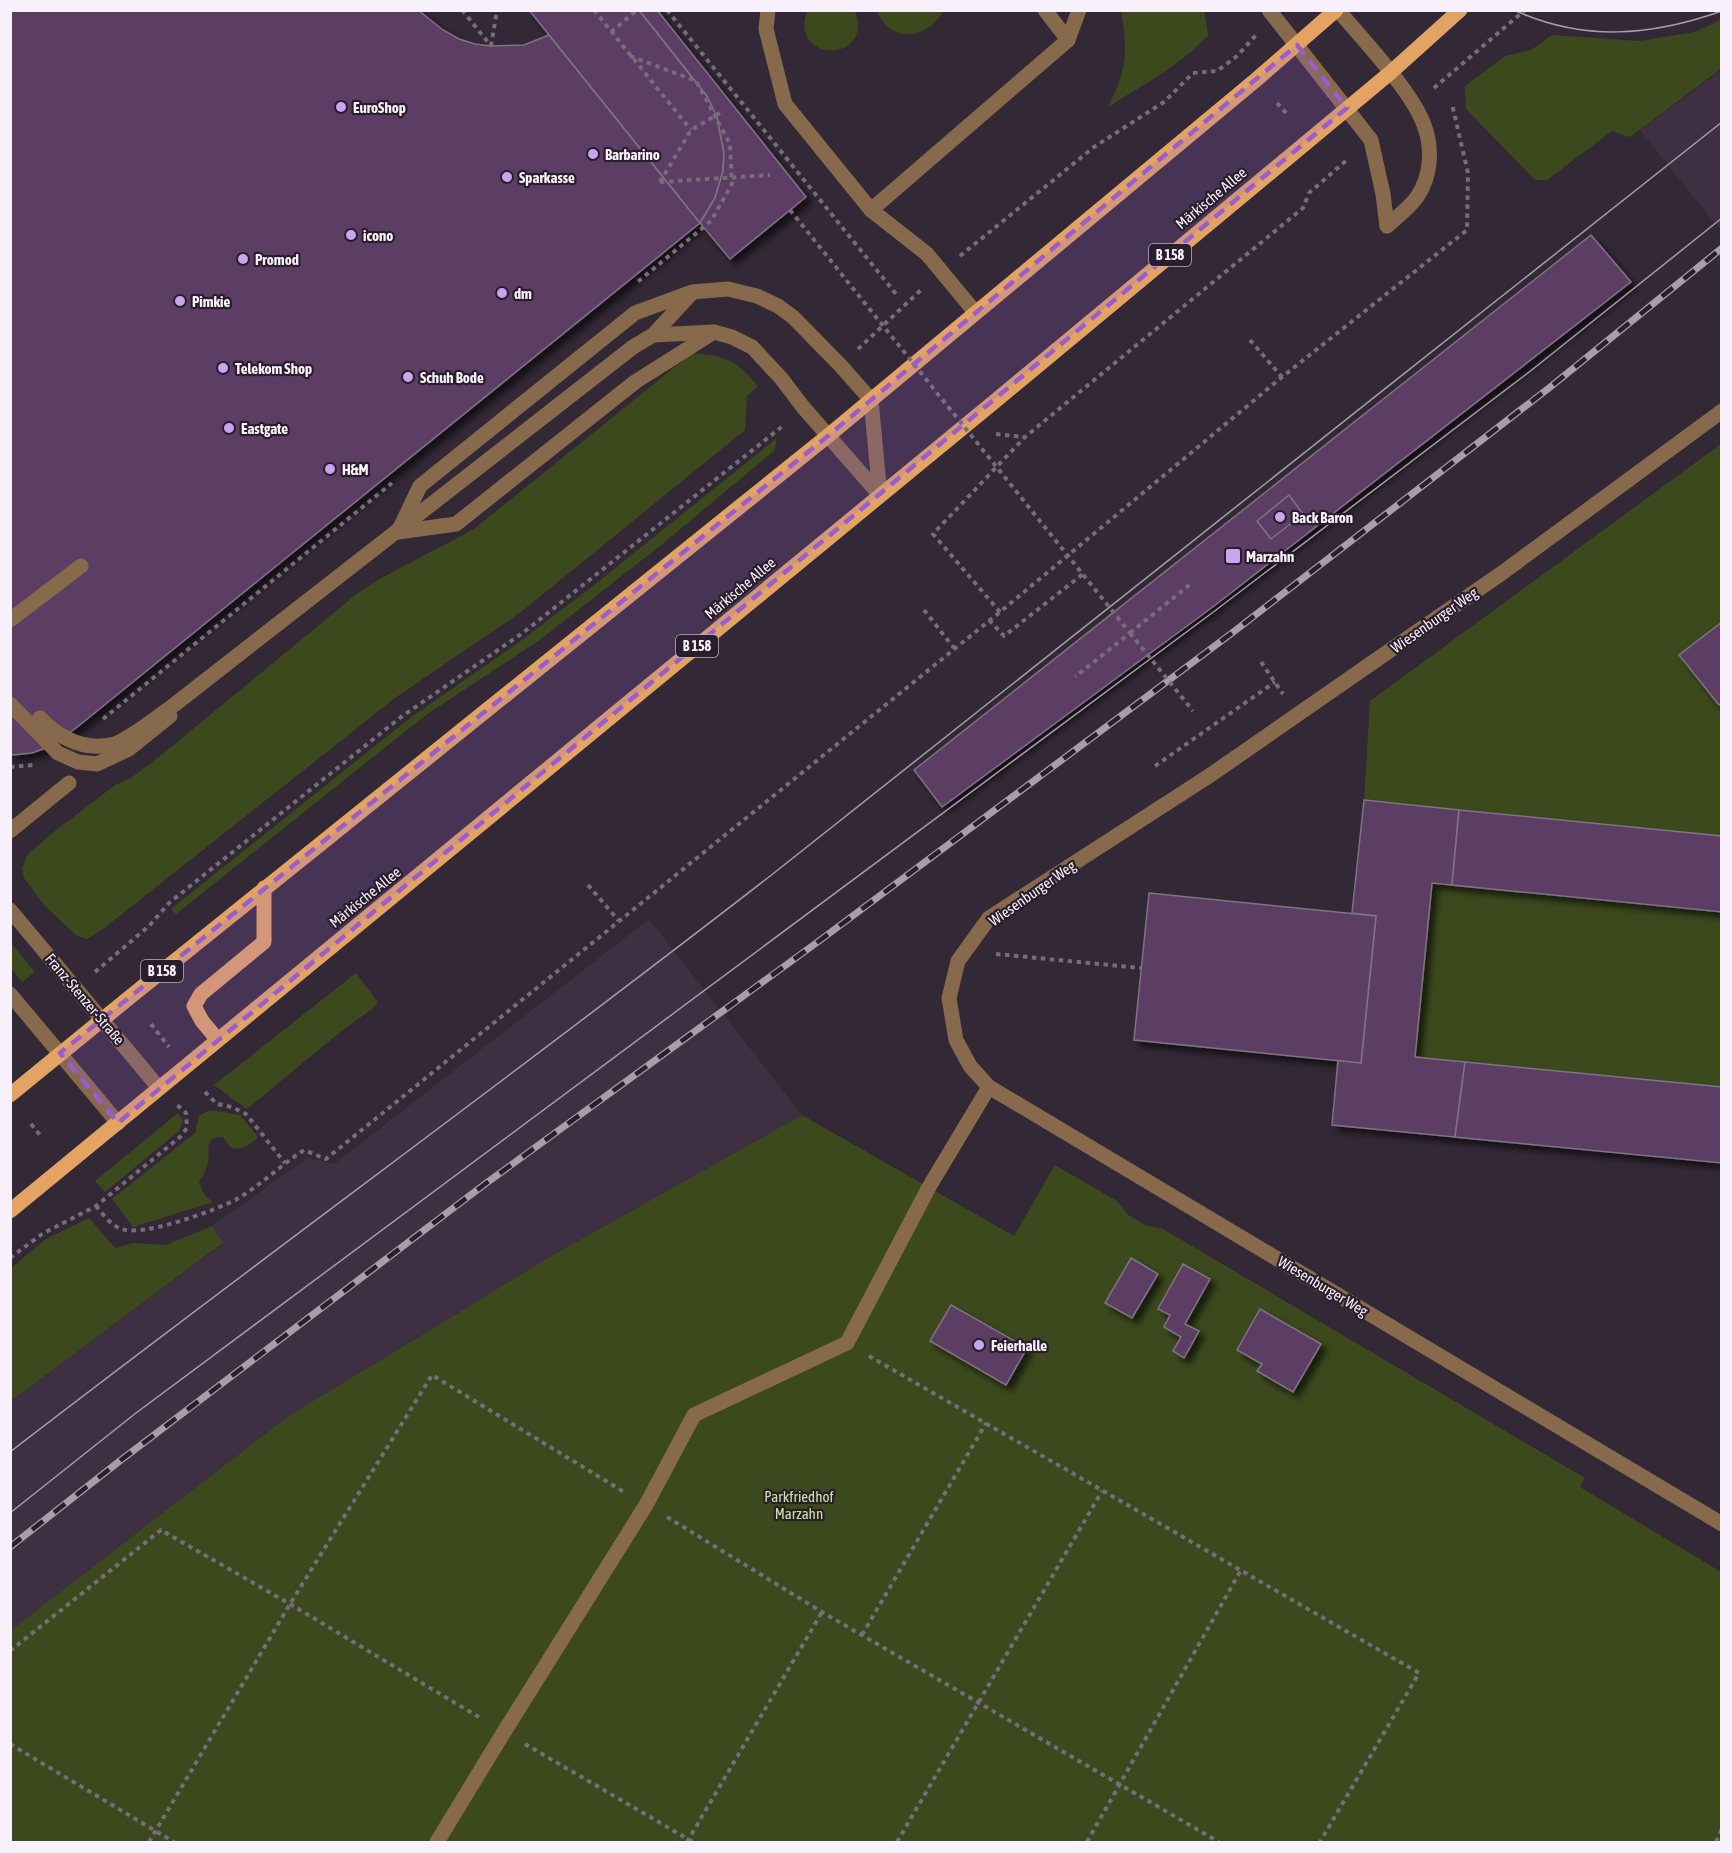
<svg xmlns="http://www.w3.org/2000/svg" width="1732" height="1853" font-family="'Asap Condensed',sans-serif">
<defs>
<filter id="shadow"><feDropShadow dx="5.5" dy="5.5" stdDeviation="3" flood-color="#0009"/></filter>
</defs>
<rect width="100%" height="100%" fill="#332836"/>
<g fill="#3e2f43">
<polygon points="1721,71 1721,231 1640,130"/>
<polygon points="649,919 802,1115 553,1255 287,1417 11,1630 10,1401 223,1244 212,1226 307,1158 334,1164"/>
</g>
<g fill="#3c491d">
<path d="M 807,11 L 855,11 C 875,63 788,64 807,11 Z"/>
<path d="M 877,11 L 878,10 L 943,11 C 928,40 890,44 877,11 Z"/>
<path d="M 1121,11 L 1204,11 L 1208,35 C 1180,66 1143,85 1108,107 C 1127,71 1128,50 1121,11 Z"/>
<polygon points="1721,20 1721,69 1630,137 1612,131 1547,180 1535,180 1466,109 1465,86 1505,56 1531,50 1552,35 1639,41 1694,32"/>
<path d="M 691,354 C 724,354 736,360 758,386 L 747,396 L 745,430 L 521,612 L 395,698 L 103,929 L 87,939 L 77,936 L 45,906 L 24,878 L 22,868 L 28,854 L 55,831 L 115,785 L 131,778 L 159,757 L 359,592 L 385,576 L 474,529 Z"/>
<polygon points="777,438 774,451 660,546 541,639 426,715 176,914 171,909 410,718 518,643 593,586"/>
<polygon points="1721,444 1721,836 1364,800 1370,701"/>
<polygon points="1432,883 1721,912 1721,1087 1415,1057"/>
<polygon points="11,943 35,972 22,982 11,968"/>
<polygon points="356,973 377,1001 376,1006 339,1033 247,1109 214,1085"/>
<path d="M 210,1110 L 240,1115 L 258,1137 C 250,1145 242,1150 231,1148 L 223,1137 C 203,1136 210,1151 208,1163 C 206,1170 203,1176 199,1182 L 205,1196 L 213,1202 L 133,1227 L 112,1199 L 195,1133 L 199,1116 Z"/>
<polygon points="178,1113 183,1121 179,1131 105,1192 95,1181"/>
<polygon points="802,1115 1014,1236 1055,1165 1117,1201 1127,1214 1135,1219 1145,1225 1163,1229 1585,1478 1580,1487 1721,1572 1721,1842 11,1842 11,1630 287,1417 553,1255"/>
<polygon points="89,1218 115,1248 133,1243 166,1245 212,1226 223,1243 11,1401 11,1268 46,1239"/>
</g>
<g fill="#5b3e63" stroke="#7f7283" stroke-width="1.5" filter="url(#shadow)">
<polygon points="10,10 418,10 443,30 459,39 475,44 491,46 524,45 549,35 700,223 76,728 51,746 32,753 13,755 10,754"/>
<polygon points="529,10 639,10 707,96 717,117 724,153 723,171 715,198 700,223"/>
<polygon points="639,10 657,10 806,197 730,259 700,223 715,198 723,171 724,153 717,117 707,96"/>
<polygon points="1591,235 1631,282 1214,606 942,807 914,770"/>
<polygon points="1289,495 1303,514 1271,539 1257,521"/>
<polygon points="1722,622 1722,703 1719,705 1679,655"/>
<polygon points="1364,800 1459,810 1452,885 1432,883 1415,1057 1465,1062 1455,1137 1332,1125 1338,1060 1361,1063 1376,916 1352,913"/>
<polygon points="1459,810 1722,836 1722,912 1452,885"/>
<polygon points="1149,893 1376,916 1361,1063 1134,1040"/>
<polygon points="1465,1062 1722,1087 1722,1163 1455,1137"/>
<polygon points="1131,1258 1158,1274 1132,1318 1105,1303"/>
<polygon points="1183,1264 1210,1279 1185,1324 1199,1331 1184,1358 1173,1351 1181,1337 1164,1327 1170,1315 1158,1309"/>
<polygon points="951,1305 1027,1348 1006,1385 930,1341"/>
<polygon points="1260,1309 1321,1344 1293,1392 1257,1371 1262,1364 1237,1350"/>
</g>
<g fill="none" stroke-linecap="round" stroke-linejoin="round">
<g stroke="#776d79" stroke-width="4" stroke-dasharray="4.5 4.5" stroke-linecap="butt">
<polyline points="462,10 491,46"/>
<polyline points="594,10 691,130"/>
<polyline points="667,10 896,294"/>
<polyline points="611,32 637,10"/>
<polyline points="491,46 497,10"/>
<polyline points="630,56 696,81 730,144 732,184 711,221 635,284"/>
<polyline points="1434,88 1525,10"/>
<polyline points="1277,103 1287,114"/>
<polyline points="660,182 770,175"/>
<polyline points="660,182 691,130 720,113"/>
<polyline points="960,256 1094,147 1164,102 1193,73 1217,71 1237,56 1256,35"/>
<polyline points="1250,340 1282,377"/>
<polyline points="858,349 923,288"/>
<polyline points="996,434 1024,437"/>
<polyline points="924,610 954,648"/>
<polyline points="1000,612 933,534 1025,437 1303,208 1309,193 1349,158"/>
<polyline points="989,620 1004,636 1083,574"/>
<polyline points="1130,633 1193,582"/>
<polyline points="1261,662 1283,694"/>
<polyline points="103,719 392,483"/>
<polyline points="1155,766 1275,682"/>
<polyline points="10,767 34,765"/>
<polyline points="588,885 619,921"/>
<polyline points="996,954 1141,968"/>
<polyline points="95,972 149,926 169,903 401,717 524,632 784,425"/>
<polyline points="151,1024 169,1047"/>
<polyline points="205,1092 217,1104 232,1107 246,1114 285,1163"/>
<polyline points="31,1124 40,1135"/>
<path d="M 96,1206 C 102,1213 109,1223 119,1228 C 140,1239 216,1210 237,1199 C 261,1185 281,1165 304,1150 L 326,1159 L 1000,612 L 1282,377 L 1467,230 L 1468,173 L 1452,104"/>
<polyline points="10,1258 42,1234 96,1206 180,1137 187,1128 186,1113 177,1105"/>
<polyline points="869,1356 1419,1673 1320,1842"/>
<polyline points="667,1517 822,1612 1219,1842"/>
<polyline points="862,1635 986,1423"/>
<polyline points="10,1651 161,1530 290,1604 482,1719"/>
<polyline points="10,1744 174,1842"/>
<polyline points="525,1744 693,1842"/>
<polyline points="149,1842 290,1604 432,1375 624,1492"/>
<polyline points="687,1842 822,1612"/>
<polyline points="897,1842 1102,1491"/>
<polyline points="1087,1842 1241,1570"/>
<polyline points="1716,1842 1722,1828"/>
</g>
<g stroke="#87694b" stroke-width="15">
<polyline points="768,10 766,29 785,104 871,210 1068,40 1079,10"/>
<polyline points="1045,10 1068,40"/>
<polyline points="1269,10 1371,140 1383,194 1387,226"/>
<path d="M 1338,10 C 1363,40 1412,91 1424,125 C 1433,148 1431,177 1417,197 C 1409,208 1397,217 1387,226"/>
<polyline points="871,210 927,254 975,312"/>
<polyline points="653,335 714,332 732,337 752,347 781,378 803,407 880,495"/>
<polyline points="633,347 653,335 690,295"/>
<polyline points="1722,411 1502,573 1379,658 1209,776 989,918 958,961 949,998 956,1040 970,1066 989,1087 1722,1524"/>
<polyline points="398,532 420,486 635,313 692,292 728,289 757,296 778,306 793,317 841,366 871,400 880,495"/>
<polyline points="398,532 456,524 635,382 714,332"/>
<polyline points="10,620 81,566"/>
<polyline points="10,704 58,753 78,762 97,764 129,749 170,716"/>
<polyline points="10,831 69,783"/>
<polyline points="10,910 159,1088"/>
<polyline points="10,994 118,1123"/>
<polyline points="437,1842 504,1732 646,1505 694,1415 847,1343 929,1187 989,1087"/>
</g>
<g stroke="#e3a463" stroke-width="15">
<polyline points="217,1039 202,1021 194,1006 201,994 264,942 264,888"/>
<polyline points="10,1095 130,997 829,435 1257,79 1336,10"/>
<polyline points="10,1211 994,402 1390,73 1460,10"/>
</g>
<g stroke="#a79eaa" stroke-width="1.5">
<path d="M 1514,10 C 1584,42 1651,36 1722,11"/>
<polyline points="1585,10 1643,10"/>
<path d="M 10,1452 C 263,1257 522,1069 774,873 C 1091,625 1405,371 1722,122"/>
<polyline points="10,1513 136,1413 1216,610 1533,369 1722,218"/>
</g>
<defs>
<polyline id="rail" points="10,1547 121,1460 485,1184 819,941 1232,633 1549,388 1722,248"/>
</defs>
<use href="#rail" stroke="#a79eaa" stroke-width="7"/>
<use href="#rail" stroke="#291e2c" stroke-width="4.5" stroke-dasharray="14" stroke-linecap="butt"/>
<g stroke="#776d79" stroke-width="4" stroke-dasharray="4.5 4.5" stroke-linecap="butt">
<polyline points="790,210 1130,633 1075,677"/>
<polyline points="1130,633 1193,711"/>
</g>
<path stroke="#87694b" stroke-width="15" d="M 40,718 C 59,738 83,750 111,745 C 126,742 160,715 174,705 L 633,347"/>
</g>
<path fill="#9a5dce" fill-opacity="0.2" stroke="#9a5dce" stroke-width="4.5" stroke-dasharray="12 8" stroke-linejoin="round" d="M 1297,45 L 1347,108 L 118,1123 L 60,1053 L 829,435 Z"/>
<g fill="#c7a6ef" stroke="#291e2c" stroke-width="2">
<circle cx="341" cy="107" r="6"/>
<circle cx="593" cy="154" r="6"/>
<circle cx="507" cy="177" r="6"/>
<circle cx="351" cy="235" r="6"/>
<circle cx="243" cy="259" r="6"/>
<circle cx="502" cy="293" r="6"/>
<circle cx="180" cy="301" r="6"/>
<circle cx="223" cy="368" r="6"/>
<circle cx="408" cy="377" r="6"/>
<circle cx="229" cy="428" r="6"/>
<circle cx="330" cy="469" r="6"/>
<circle cx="1280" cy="517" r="6"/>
<rect x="1225" y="548" width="16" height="16" rx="3"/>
<circle cx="979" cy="1345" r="6"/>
</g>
<g text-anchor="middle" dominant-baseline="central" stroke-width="4.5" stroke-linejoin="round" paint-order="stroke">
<g fill="#291e2c" stroke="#bab1bc" stroke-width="1.5">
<rect x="1149" y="244" width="42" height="22" rx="4.5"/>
<rect x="676" y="635" width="42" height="22" rx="4.5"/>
<rect x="141" y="960" width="42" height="22" rx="4.5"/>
</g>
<g font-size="14" font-weight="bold" fill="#f8f0fa">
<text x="1170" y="255">B 158</text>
<text x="697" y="646">B 158</text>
<text x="162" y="971">B 158</text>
</g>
<g font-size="15" font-weight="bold" fill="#f8f0fa" stroke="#291e2c" text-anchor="start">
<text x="353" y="107">EuroShop</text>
<text x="605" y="154">Barbarino</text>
<text x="519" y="177">Sparkasse</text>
<text x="363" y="235">icono</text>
<text x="255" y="259">Promod</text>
<text x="514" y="293">dm</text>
<text x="192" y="301">Pimkie</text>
<text x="235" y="368">Telekom Shop</text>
<text x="420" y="377">Schuh Bode</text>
<text x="241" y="428">Eastgate</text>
<text x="342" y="469">H&amp;M</text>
<text x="1292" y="517">Back Baron</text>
<text x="1246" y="556">Marzahn</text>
<text x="991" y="1345">Feierhalle</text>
</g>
<g font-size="15" fill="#f8f0fa" stroke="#291e2c">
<text transform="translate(1211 198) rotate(-40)">Märkische Allee</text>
<text transform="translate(740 588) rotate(-40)">Märkische Allee</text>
<text transform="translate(1434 620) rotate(-35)">Wiesenburger Weg</text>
<text transform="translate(1032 893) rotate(-35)">Wiesenburger Weg</text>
<text transform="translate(365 897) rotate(-39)">Märkische Allee</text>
<text transform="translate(85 999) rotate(50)">Franz-Stenzer-Straße</text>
<text transform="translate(1323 1286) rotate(31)">Wiesenburger Weg</text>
</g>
<g font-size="15" fill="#cde59b" stroke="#291e2c">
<text x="799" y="1496">Parkfriedhof<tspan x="799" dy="17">Marzahn</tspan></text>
</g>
</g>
<rect width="1732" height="1853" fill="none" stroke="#f8f0fa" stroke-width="24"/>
</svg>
